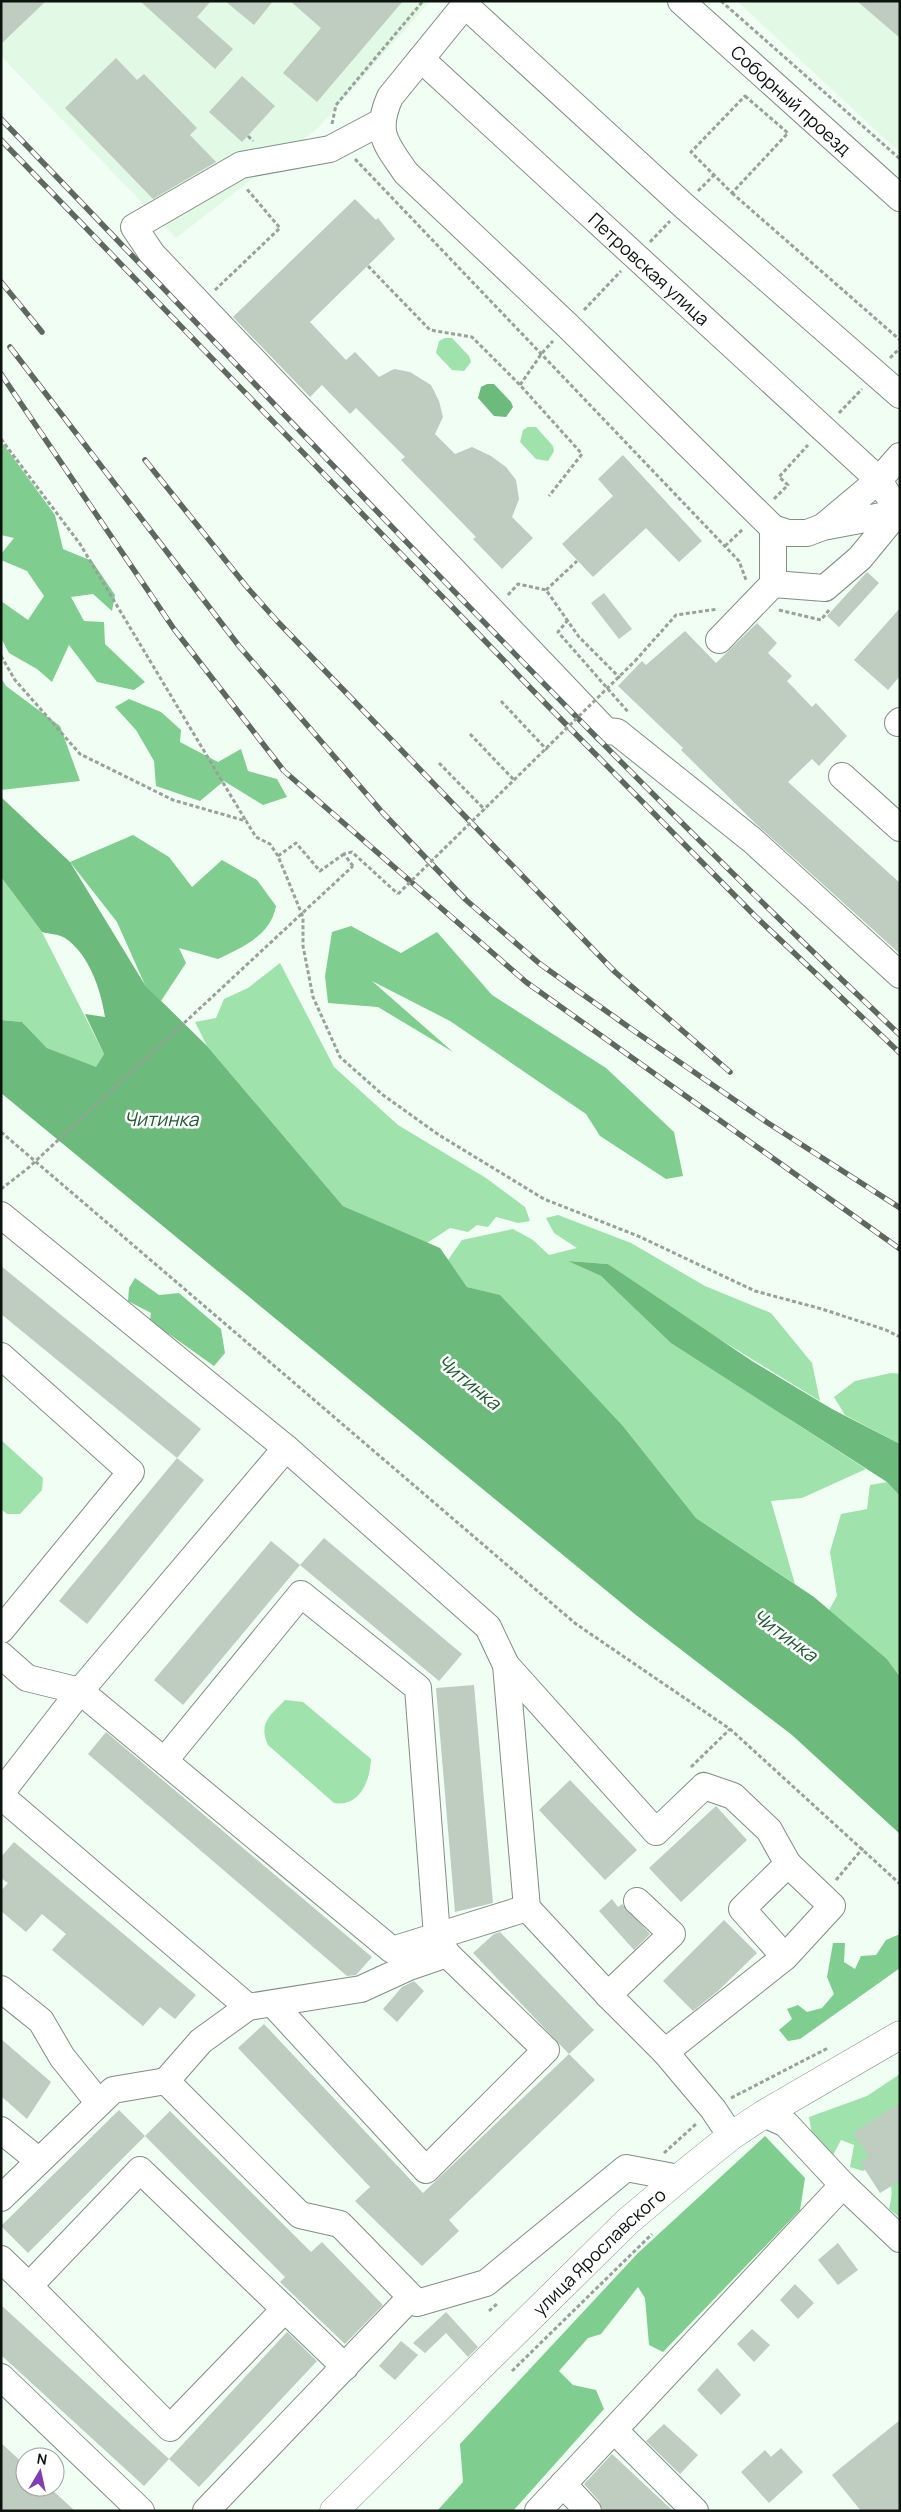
<svg xmlns="http://www.w3.org/2000/svg" width="901" height="2512" font-family="Manrope,sans-serif">
<rect width="100%" height="100%" fill="#f1fef3"/>
<g fill="#e2f9e5">
<polygon points="1,1 430,1 319,127 176,238 1,56"/>
<polygon points="737,1 900,1 900,153"/>
</g>
<g fill="#a0e2ac">
<polygon points="445,338 452,338 469,356 471,362 464,371 452,370 436,353 439,341"/>
<polygon points="528,427 536,427 553,446 554,451 548,461 536,459 520,442 523,430"/>
<polygon points="1,877 42,932 104,1054 96,1068 47,1048 22,1022 1,1020"/>
<polygon points="280,963 334,1067 398,1125 486,1178 525,1207 530,1221 518,1223 496,1217 488,1227 477,1225 468,1232 450,1228 427,1243 343,1206 207,1046 195,1022 216,1018 224,999 248,988"/>
<polygon points="558,1215 631,1243 705,1286 771,1313 812,1363 820,1401 690,1321 608,1264 569,1261 601,1276 630,1302 792,1421 866,1469 802,1498 771,1501 795,1584 696,1518 623,1426 500,1296 467,1287 448,1260 462,1240 513,1229 533,1240 549,1255 577,1248 554,1233 546,1218"/>
<polygon points="891,1373 900,1374 900,1444 845,1415 834,1397 855,1381"/>
<polygon points="1,1440 43,1478 42,1490 20,1514 7,1514 1,1509"/>
<polygon points="887,1482 900,1496 900,1677 887,1659 829,1610 837,1596 830,1552 841,1514 867,1509 870,1485"/>
<path d="M 285,1700 L 303,1702 L 371,1759 C 370,1781 360,1807 334,1803 L 268,1745 C 258,1723 270,1716 285,1700 Z"/>
<path d="M 900,2074 L 900,2217 L 899,2217 L 889,2209 C 895,2186 891,2177 874,2162 L 863,2171 L 850,2167 L 854,2145 L 841,2140 L 833,2155 L 813,2141 L 809,2117 L 867,2096 Z"/>
</g>
<g fill="#7fce8f">
<polygon points="1,441 55,515 63,549 92,561 115,595 112,611 93,594 71,597 84,621 104,622 105,644 145,682 134,690 97,682 69,645 52,682 37,669 9,653 1,638 1,601 28,620 44,596 27,571 1,560 1,554 14,538 1,535"/>
<polygon points="1,678 6,686 60,726 80,781 1,790"/>
<polygon points="129,699 161,712 181,730 180,742 218,762 241,749 248,771 277,779 287,797 263,805 224,781 200,801 156,786 154,761 136,730 115,707"/>
<path d="M 133,835 L 169,857 L 192,887 L 222,860 L 257,880 L 276,906 C 271,935 243,947 218,959 L 179,948 L 186,963 L 161,1001 L 145,985 L 117,922 L 70,862 Z"/>
<polygon points="351,926 401,953 437,932 492,995 606,1068 674,1132 683,1176 666,1179 600,1136 586,1114 450,1021 372,981 453,1052 378,1007 328,1003 325,976 332,932"/>
<polygon points="135,1278 159,1295 179,1293 221,1329 225,1353 214,1366 169,1334 160,1336 149,1326 151,1313 128,1301 129,1288"/>
<polygon points="900,1934 900,1968 800,2039 788,2041 779,2030 792,2019 787,2009 798,2005 807,2012 822,2008 834,1994 827,1977 833,1943 845,1943 844,1962 855,1969 861,1956 876,1955 886,1940"/>
<polygon points="765,2136 805,2178 800,2210 663,2352 649,2345 645,2298 638,2287 601,2334 588,2338 559,2371 573,2385 596,2390 604,2409 513,2511 437,2511 463,2482 460,2444 638,2253"/>
</g>
<g fill="#6cba7c">
<polygon points="487,384 494,384 511,402 513,407 506,417 494,416 478,398 481,387"/>
<path d="M 1,797 L 70,862 L 145,985 L 207,1046 L 343,1206 L 440,1248 L 467,1287 L 500,1295 L 623,1426 L 696,1518 L 814,1597 L 887,1659 L 900,1677 L 900,1834 L 792,1735 L 636,1615 L 1,1093 L 1,1020 L 22,1022 L 47,1048 L 96,1067 L 104,1054 L 85,1014 L 105,1017 C 101,990 89,954 65,938 C 59,934 49,934 42,932 L 1,877 Z"/>
<polygon points="568,1261 608,1264 752,1361 832,1409 900,1444 900,1496 887,1482 671,1343 601,1276"/>
</g>
<g fill="#becdc0">
<polygon points="1,1 46,1 1,44"/>
<polygon points="140,1 211,1 197,17 233,49 215,69"/>
<polygon points="225,1 273,1 254,25"/>
<polygon points="290,1 403,1 317,102 283,73 321,28"/>
<polygon points="857,1 900,1 900,38"/>
<polygon points="116,58 137,80 144,74 197,128 190,135 216,162 153,199 65,108"/>
<polygon points="242,76 275,106 242,142 209,112"/>
<polygon points="355,199 376,220 378,218 395,239 310,322 346,360 355,352 379,377 394,369 410,372 431,385 439,401 443,417 435,434 455,454 472,447 491,456 506,467 516,480 519,499 512,517 533,538 502,569 473,539 476,537 401,460 405,457 356,408 350,414 322,385 310,397 233,317"/>
<polygon points="623,455 702,541 679,562 646,528 593,577 562,544 613,496 598,479"/>
<polygon points="867,572 879,583 839,627 827,616"/>
<polygon points="604,593 632,629 619,639 591,603"/>
<polygon points="900,608 900,676 888,690 854,660"/>
<polygon points="757,623 777,643 768,653 792,676 787,681 812,707 816,703 847,736 819,766 812,759 788,782 900,883 900,954 755,823 681,750 683,748 618,686 642,661 646,665 685,631 716,663"/>
<polygon points="1,1266 201,1429 177,1458 1,1314"/>
<polygon points="177,1458 204,1480 87,1624 59,1601"/>
<polygon points="324,1538 462,1654 439,1681 300,1565"/>
<polygon points="271,1541 300,1565 183,1705 154,1680"/>
<polygon points="474,1685 493,1903 455,1912 436,1688"/>
<polygon points="106,1732 372,1957 356,1975 347,1976 88,1754"/>
<polygon points="570,1780 637,1850 605,1880 539,1810"/>
<polygon points="716,1806 747,1840 681,1902 649,1868"/>
<polygon points="14,1842 196,1995 175,2019 160,2007 143,2026 52,1950 66,1934 42,1914 26,1932 1,1911 1,1891 8,1883 1,1878 1,1857"/>
<polygon points="612,1899 618,1907 622,1904 650,1934 634,1950 599,1911"/>
<polygon points="724,1920 757,1953 718,1991 693,2011 663,1981"/>
<polygon points="500,1932 594,2030 569,2054 473,1953 494,1934"/>
<polygon points="414,1981 424,1991 397,2022 383,2009 402,1987"/>
<polygon points="264,2024 423,2193 569,2054 595,2080 449,2220 459,2231 422,2266 355,2201 370,2187 238,2048"/>
<polygon points="1,2039 51,2082 27,2119 1,2096"/>
<polygon points="900,2103 900,2181 880,2193 860,2162 869,2157 853,2133"/>
<polygon points="119,2110 145,2136 28,2253 1,2226"/>
<polygon points="170,2111 311,2252 322,2242 383,2305 345,2344 280,2282 285,2277 145,2136"/>
<polygon points="838,2243 858,2270 838,2285 818,2260"/>
<polygon points="795,2284 814,2303 798,2319 780,2300"/>
<polygon points="1,2305 169,2459 144,2486 1,2355"/>
<polygon points="446,2312 478,2347 468,2357 446,2333 425,2353 413,2343"/>
<polygon points="752,2329 770,2345 754,2362 737,2344"/>
<polygon points="287,2332 317,2361 199,2487 169,2459"/>
<polygon points="401,2341 418,2355 395,2380 379,2366"/>
<polygon points="717,2368 741,2395 721,2415 697,2390"/>
<polygon points="900,2420 900,2511 861,2511 832,2475"/>
<polygon points="664,2424 698,2455 680,2474 646,2441"/>
<polygon points="1,2443 25,2465 25,2487 49,2487 75,2511 1,2511"/>
<polygon points="781,2448 803,2472 769,2503 741,2472 765,2450 771,2457"/>
<polygon points="612,2454 627,2468 673,2511 603,2511 599,2501 584,2484"/>
</g>
<g fill="none" stroke-linecap="round" stroke-linejoin="round">
<defs>
<g id="minor">
<path d="M 468,1 L 390,97 C 374,133 386,144 406,173 L 568,326 L 773,528 L 788,533 L 807,533 L 823,527 L 897,513"/>
<path id="s1" d="M 681,1 L 900,198"/>
<polyline points="465,5 684,206 900,395"/>
<path id="s2" d="M 421,59 L 879,480 L 900,515"/>
<polyline points="381,122 330,149 241,165 134,227 152,254 606,731 617,732 752,840 900,975"/>
<polyline points="824,526 879,480 900,456"/>
<polyline points="773,584 825,588 860,558 897,513"/>
<polyline points="719,640 773,584 773,528"/>
<polyline points="898,723 900,721"/>
<polyline points="842,776 900,828"/>
<polyline points="1,1215 286,1448 488,1627 506,1665 527,1908 608,1995 665,2052 713,2109 731,2136"/>
<polyline points="1,1356 131,1472 1,1630"/>
<polyline points="1,1655 27,1678 80,1691 392,1950 527,1908"/>
<polyline points="506,1665 656,1832 704,1786 733,1796 769,1830 788,1864"/>
<polyline points="165,1760 301,1594 418,1688 437,1936 447,1954 409,1967 361,1989 248,2007 201,2041 166,2081"/>
<polyline points="1,1793 80,1691 286,1448"/>
<polyline points="1,1796 248,2007"/>
<polyline points="1,1989 41,2021 62,2057 99,2103"/>
<polyline points="608,1995 672,1934 637,1901"/>
<polyline points="273,2004 426,2170 546,2050 447,1954"/>
<polyline points="665,2052 785,1957 742,1909 788,1864 832,1906 785,1957"/>
<polyline points="764,2114 786,2124 843,2185 900,2239"/>
<polyline points="1,2130 39,2161"/>
<polyline points="1,2198 113,2090 166,2081 300,2215 340,2224 417,2303 486,2283 626,2168 679,2178"/>
<polyline points="1,2259 29,2286 140,2170 345,2367"/>
<polyline points="29,2286 170,2428 285,2309"/>
<polyline points="1,2377 141,2511"/>
<polyline points="614,2430 695,2511"/>
<polyline points="563,2484 588,2511"/>
<polyline points="206,2511 411,2297"/>
<polyline points="538,2511 843,2185"/>
</g>
<g id="major">
<path id="s3" d="M 334,2511 L 627,2222 L 679,2178 L 731,2136 L 764,2114 L 900,2035"/>
</g>
</defs>
<use href="#minor" stroke="#808f82" stroke-width="28"/>
<use href="#major" stroke="#808f82" stroke-width="29"/>
<g stroke="#97a299" stroke-width="3" stroke-dasharray="4 2.5" stroke-linecap="butt">
<polyline points="721,1 900,159"/>
<polygon points="745,96 788,133 732,193 691,152"/>
<polyline points="332,124 336,105 423,1"/>
<polyline points="248,136 253,141"/>
<polyline points="355,159 739,561 746,580"/>
<polyline points="698,191 714,175"/>
<polyline points="732,193 900,340"/>
<polyline points="650,242 670,221"/>
<polyline points="368,266 430,330 472,337 520,385 582,454 549,496"/>
<polyline points="215,290 280,228 246,188"/>
<polyline points="584,310 621,271"/>
<polyline points="890,358 900,348"/>
<polyline points="520,385 542,353 553,341"/>
<polyline points="839,413 862,389"/>
<polyline points="1,439 80,544 246,821"/>
<polyline points="774,499 788,485 779,477 808,445"/>
<polyline points="725,546 743,529"/>
<polyline points="546,590 577,561"/>
<polyline points="508,595 518,584 546,590 579,637 620,678"/>
<polyline points="779,610 821,620 829,610"/>
<polyline points="568,620 558,632 629,713"/>
<polyline points="1,656 15,680 80,754 173,800 246,821 256,837 270,844 278,856 303,917 303,946 313,997 340,1057 383,1095 439,1135 544,1199 638,1236 755,1291 822,1309 886,1330 900,1337"/>
<polyline points="635,661 676,615 718,609"/>
<polyline points="501,701 547,750"/>
<polyline points="470,734 515,781"/>
<polyline points="439,763 485,810"/>
<polyline points="278,856 296,843 320,871 344,854"/>
<polyline points="353,866 344,854 352,852 398,894"/>
<polyline points="1,1132 576,1624 730,1729 900,1884"/>
<polyline points="1,1189 27,1169"/>
<polyline points="691,1767 730,1729"/>
<polyline points="836,1880 863,1848"/>
<polyline points="731,2098 828,2048"/>
<polyline points="664,2153 696,2124"/>
<polyline points="489,2311 498,2303"/>
<polyline points="512,2371 652,2234"/>
</g>
<use href="#minor" stroke="#fff" stroke-width="26"/>
<use href="#major" stroke="#fff" stroke-width="28"/>
<defs>
<g id="rail">
<path d="M 1,119 C 298,427 589,741 900,1035"/>
<polyline points="1,140 545,703 755,916 900,1053"/>
<polyline points="1,282 42,332"/>
<polyline points="10,347 239,646 382,812 466,900 540,964 630,1028 768,1123 900,1208"/>
<polyline points="1,374 174,629 284,771 526,982 900,1249"/>
<polyline points="145,460 246,586 277,621 615,972 730,1072"/>
</g>
</defs>
<use href="#rail" stroke="#5f6860" stroke-width="5.5"/>
<use href="#rail" stroke="#fff" stroke-width="4" stroke-dasharray="11" stroke-linecap="butt"/>
<g stroke="#97a299" stroke-width="3" stroke-dasharray="4 2.5" stroke-linecap="butt">
<polyline points="398,894 635,661"/>
<polyline points="27,1169 353,866"/>
</g>
</g>
<g text-anchor="middle" dominant-baseline="central" stroke-width="5" stroke-linejoin="round" paint-order="stroke">
<g font-size="18" fill="#0c120d" stroke="#fff">
<text stroke="none"><textPath href="#s1" startOffset="148">Соборный проезд</textPath></text>
<text stroke="none"><textPath href="#s2" startOffset="310">Петровская улица</textPath></text>
<text stroke="none"><textPath href="#s3" startOffset="371">улица Ярославского</textPath></text>
</g>
<g font-size="19" font-style="italic" fill="#20582f" stroke="#fff">
<text x="161" y="1119">Читинка</text>
<text transform="translate(469 1382) rotate(39)">Читинка</text>
<text transform="translate(785 1635) rotate(36)">Читинка</text>
</g>
</g>
<rect width="901" height="2512" fill="none" stroke="#0c120d" stroke-width="5"/>
<g transform="translate(40 2472) rotate(9)"><circle r="24" fill="#ffffff" stroke="#9ea09e"/>
<path d="M0-4L9 19L0 12L-9 19Z" fill="#7f3eb2"/>
<text y="-8" font-size="14" font-weight="bold" text-anchor="middle" fill="#0c120d">N</text>
</g>
</svg>
